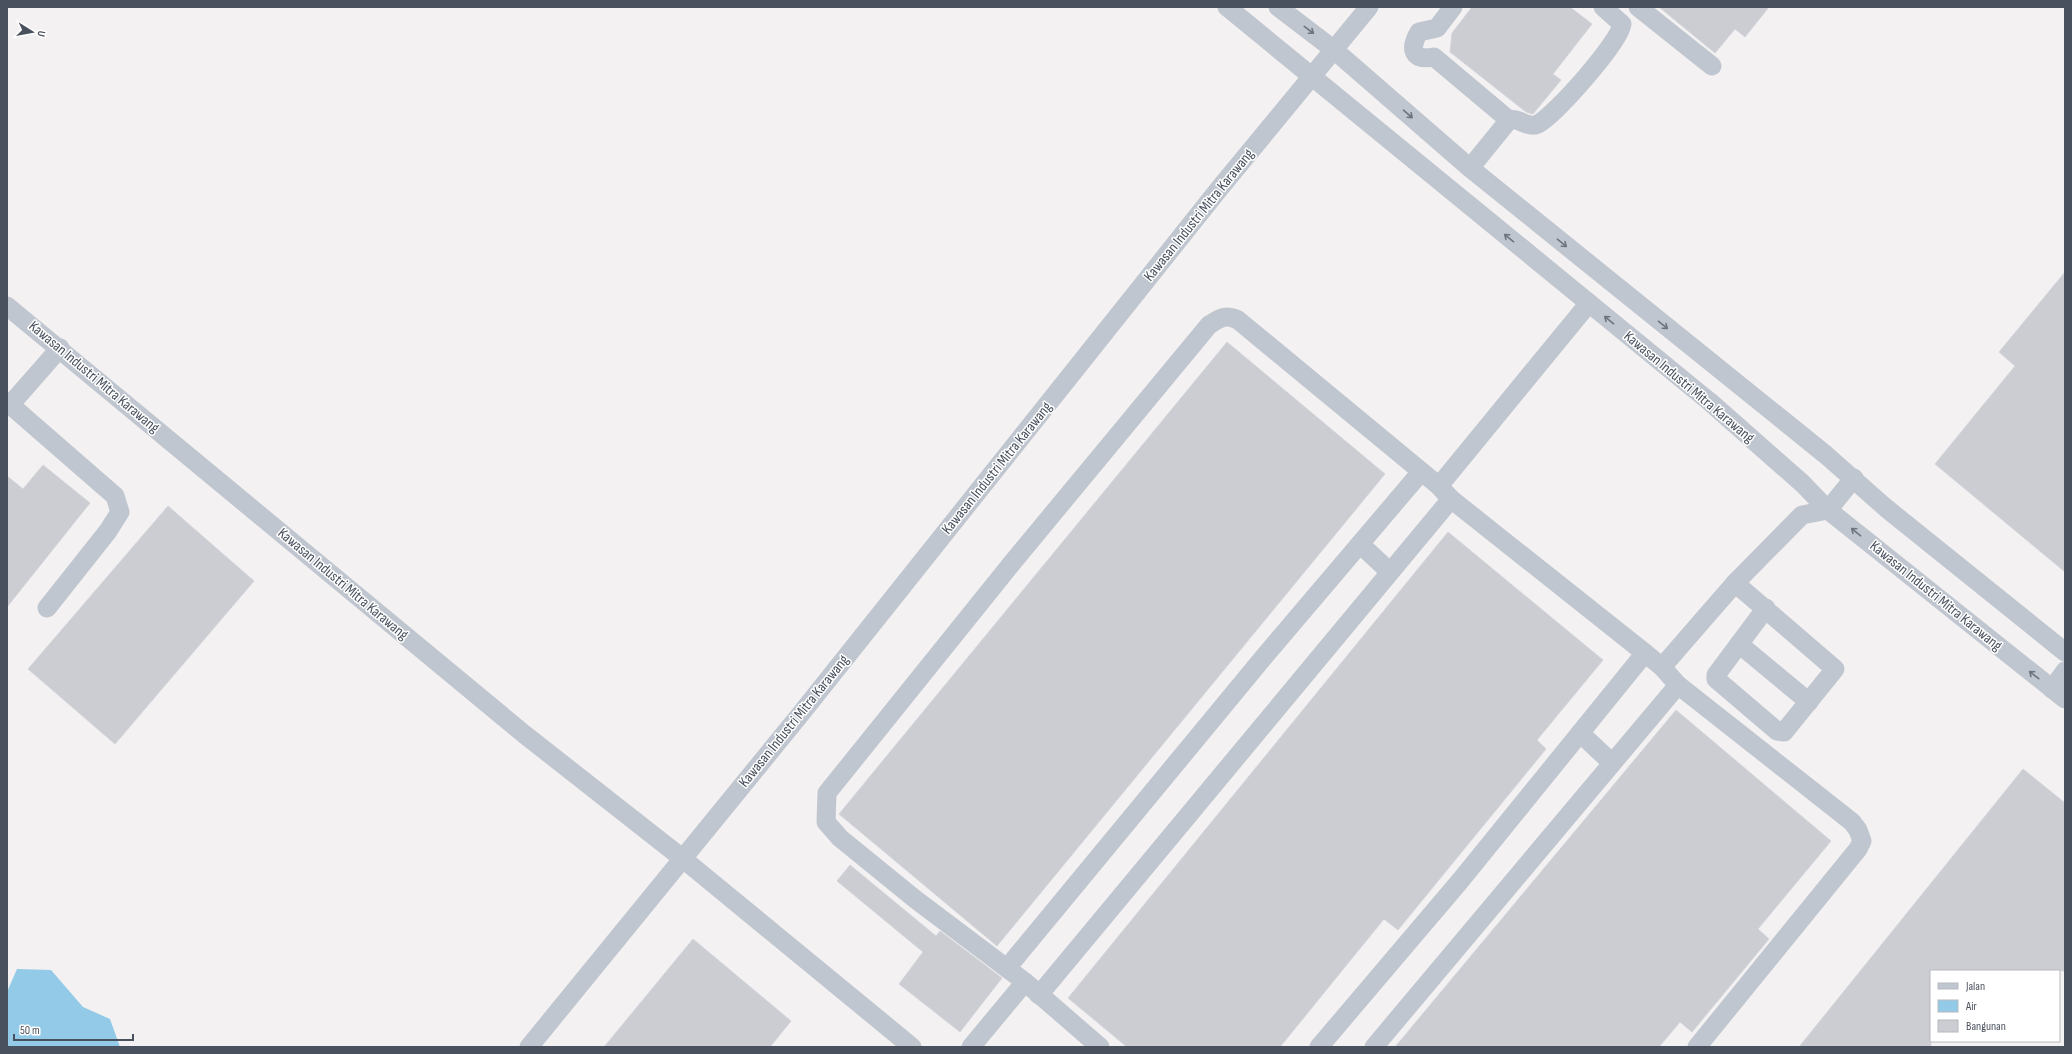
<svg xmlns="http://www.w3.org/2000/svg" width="2072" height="1054" font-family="'Sofia Sans Condensed',sans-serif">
<rect width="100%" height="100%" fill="#f3f1f1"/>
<polygon fill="#93cae8" points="17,969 51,970 83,1007 110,1019 120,1047 7,1047 7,992"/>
<g fill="#cbcdd3" stroke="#d5d6dc">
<polygon points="1472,7 1570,7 1592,24 1553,74 1561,80 1533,114 1526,112 1450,52 1452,33"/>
<polygon points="1659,7 1769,7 1745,37 1735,29 1715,53"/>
<polygon points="2065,272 2065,572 1935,464 2015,366 1999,352"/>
<polygon points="1227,342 1385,474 997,946 839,814"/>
<polygon points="43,465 90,503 7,607 7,476 23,489"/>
<polygon points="168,506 254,581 115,744 28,669"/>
<polygon points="1448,532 1603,660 1537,740 1546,749 1398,930 1384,919 1280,1047 1127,1047 1068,998"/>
<polygon points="1676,710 1831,841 1758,929 1769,939 1692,1032 1680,1022 1659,1047 1395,1047"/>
<polygon points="2023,769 2065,803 2065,971 1931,971 1931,1047 1799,1047"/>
<polygon points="850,865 936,936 940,931 1002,978 960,1032 899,984 923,952 837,881"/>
<polygon points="693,939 791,1021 770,1047 604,1047"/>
</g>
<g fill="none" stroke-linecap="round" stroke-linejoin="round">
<g stroke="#c0c6cf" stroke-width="19">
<polyline points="1227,7 1710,402 1803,484 1828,510 2065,699"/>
<polyline points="1278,7 1333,49 1470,168 1826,455 1886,508 2065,652"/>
<path d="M 1453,7 L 1437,28 L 1419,32 C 1409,49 1412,61 1434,57 L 1509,120"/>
<polyline points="1638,7 1712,66"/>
<path d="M 1470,168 L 1509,120 C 1519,117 1528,129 1538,124 C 1555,115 1620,42 1622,24 L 1603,7"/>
<polyline points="7,306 524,734 682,858 912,1047"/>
<polyline points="7,402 115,496 120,512 108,531 47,608"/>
<polyline points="10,405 60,348"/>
<polyline points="1439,486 1589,303"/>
<polyline points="1360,544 1390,572"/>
<polyline points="1735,583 1835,669 1784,732 1777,731 1716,679 1716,675 1766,608"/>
<polyline points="1739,644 1809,702"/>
<polyline points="1662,667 1735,583 1802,515 1828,510 1854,478"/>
<polyline points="2052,689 2065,671"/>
<polyline points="1580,733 1612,763"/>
<polyline points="1007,968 1263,658 1421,472"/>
<polyline points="1039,995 1451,499"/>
<polyline points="529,1047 799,716 1219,189 1369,7"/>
<polyline points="971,1047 1025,982"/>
<path d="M 1100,1047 L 1025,982 L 915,899 L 840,838 L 826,822 L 827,793 L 1012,563 L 1209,325 C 1220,318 1225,314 1238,320 L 1439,486 L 1451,499 L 1645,653 L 1662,667 L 1678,685 L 1852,822 L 1858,830 L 1862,841 L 1858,849 L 1697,1047"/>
<polyline points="1319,1047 1460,881 1645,653"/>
<polyline points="1374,1047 1678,685"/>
</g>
</g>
<defs><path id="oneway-shaft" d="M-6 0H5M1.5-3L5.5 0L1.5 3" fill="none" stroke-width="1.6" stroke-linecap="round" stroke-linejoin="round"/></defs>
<g stroke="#6d7480">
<use href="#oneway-shaft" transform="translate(1309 30) rotate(37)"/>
<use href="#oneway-shaft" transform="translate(1408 114) rotate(41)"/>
<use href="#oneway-shaft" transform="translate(1509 238) rotate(-141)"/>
<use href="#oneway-shaft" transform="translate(1562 243) rotate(39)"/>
<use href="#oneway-shaft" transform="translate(1609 320) rotate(-141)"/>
<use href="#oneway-shaft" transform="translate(1663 325) rotate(39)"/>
<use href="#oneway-shaft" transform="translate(1856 532) rotate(-141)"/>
<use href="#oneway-shaft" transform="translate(2034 675) rotate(-142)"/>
</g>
<g text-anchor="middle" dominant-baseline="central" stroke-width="3" stroke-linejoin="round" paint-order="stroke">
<g font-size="15" fill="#4a515e" stroke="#fff">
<text transform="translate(1199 215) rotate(-51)">Kawasan Industri Mitra Karawang</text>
<text transform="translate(94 377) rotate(40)">Kawasan Industri Mitra Karawang</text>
<text transform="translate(1689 387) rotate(40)">Kawasan Industri Mitra Karawang</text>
<text transform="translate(997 468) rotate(-51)">Kawasan Industri Mitra Karawang</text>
<text transform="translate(343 584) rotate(40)">Kawasan Industri Mitra Karawang</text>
<text transform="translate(1936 596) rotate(39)">Kawasan Industri Mitra Karawang</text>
<text transform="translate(794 721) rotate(-51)">Kawasan Industri Mitra Karawang</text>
</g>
</g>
<rect width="2072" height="1054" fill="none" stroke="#4a515e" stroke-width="16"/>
<rect x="1930" y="970" width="130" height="72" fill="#ffffff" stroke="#b7b9bf"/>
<rect x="1938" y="983" width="20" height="6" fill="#c0c6cf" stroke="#b7b9bf"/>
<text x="1966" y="990" font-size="12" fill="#4a515e">Jalan</text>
<rect x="1938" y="1000" width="20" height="12" fill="#93cae8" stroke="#b7b9bf"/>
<text x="1966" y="1010" font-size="12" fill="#4a515e">Air</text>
<rect x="1938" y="1020" width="20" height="12" fill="#cbcdd3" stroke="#b7b9bf"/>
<text x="1966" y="1030" font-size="12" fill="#4a515e">Bangunan</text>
<g transform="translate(32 32) rotate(101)" stroke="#ffffff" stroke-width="3" paint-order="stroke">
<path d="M0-3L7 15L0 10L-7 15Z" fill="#4a515e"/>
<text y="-6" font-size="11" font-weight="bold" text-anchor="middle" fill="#4a515e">U</text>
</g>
<path d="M14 1034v6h119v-6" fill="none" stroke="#4a515e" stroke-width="2"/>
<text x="20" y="1034" font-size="12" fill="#4a515e" stroke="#ffffff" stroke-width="3" paint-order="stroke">50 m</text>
</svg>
